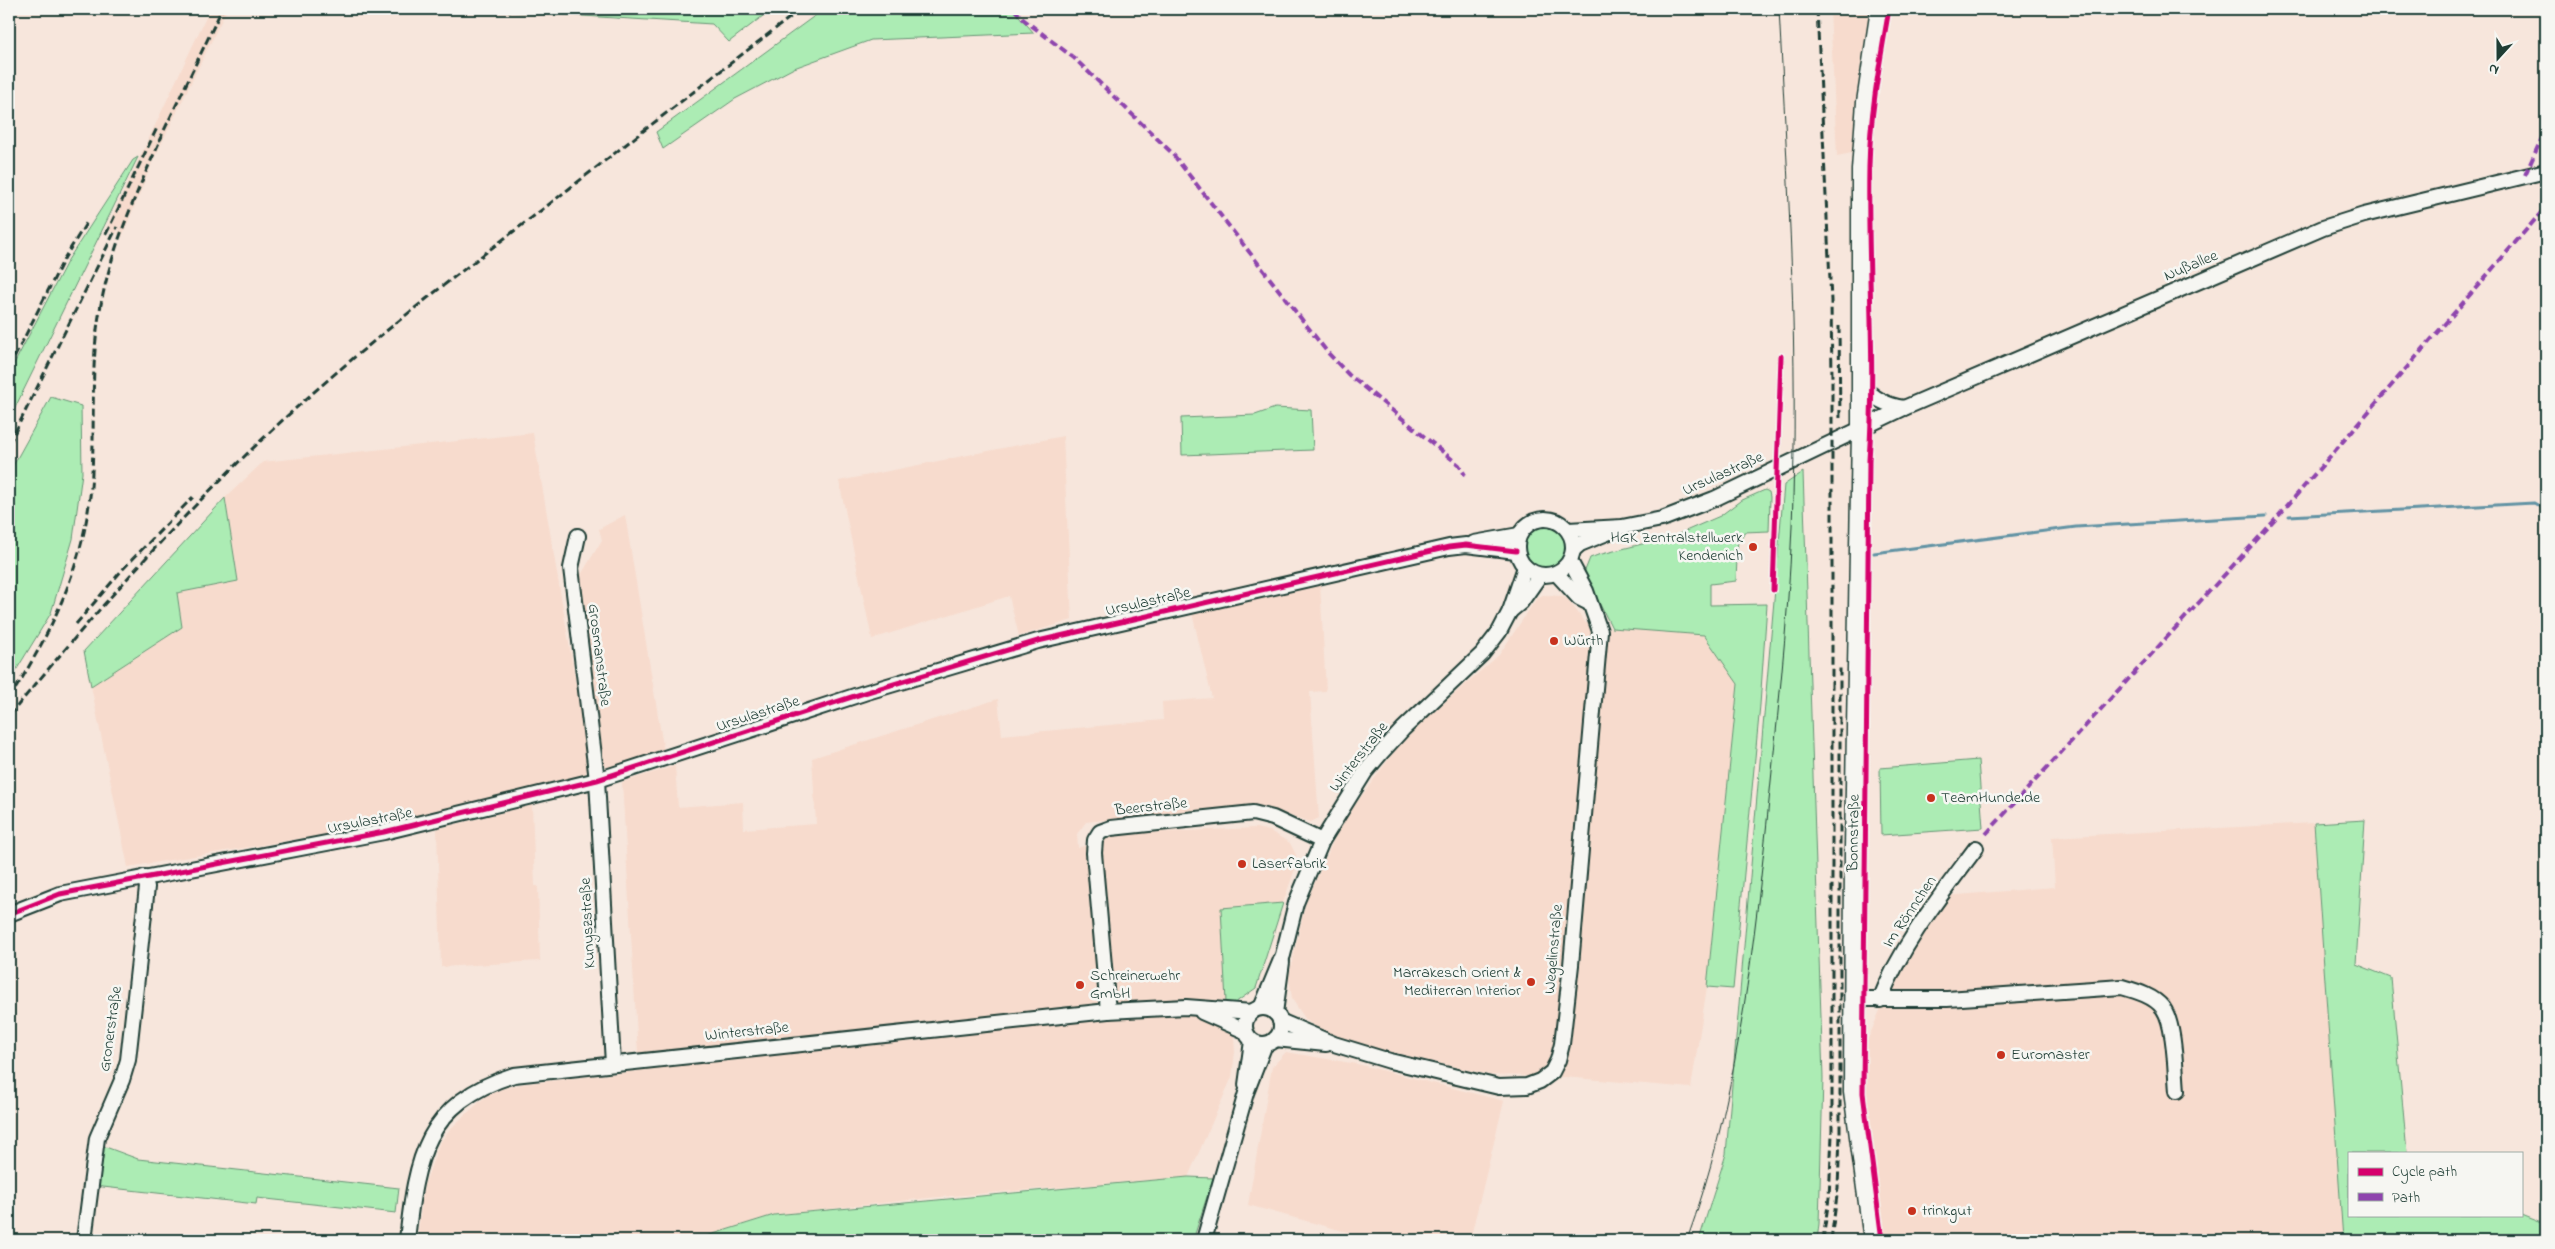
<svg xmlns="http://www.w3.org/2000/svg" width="2555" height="1249" font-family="'Indie Flower',sans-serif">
<rect width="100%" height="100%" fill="#f7e6dc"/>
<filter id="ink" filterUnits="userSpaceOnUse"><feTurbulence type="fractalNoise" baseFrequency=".02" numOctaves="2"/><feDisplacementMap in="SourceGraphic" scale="10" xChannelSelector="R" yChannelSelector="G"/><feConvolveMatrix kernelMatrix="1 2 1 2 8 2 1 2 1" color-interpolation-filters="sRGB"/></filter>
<g filter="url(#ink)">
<g fill="#f7dbcd">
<polygon points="210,9 227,9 152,163 122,237 118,235 121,224 116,234 106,229"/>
<polygon points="1830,9 1870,9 1857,91 1852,153 1837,156"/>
<polygon points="533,433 590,766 582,778 401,822 128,867 91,686 182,627 177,593 238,581 225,498 263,462"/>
<polygon points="1063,436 1072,620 1019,636 1009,596 872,639 839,481"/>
<polygon points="625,515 664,752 609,769 600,762 579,578 602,540 599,529"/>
<polygon points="1320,583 1326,691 1310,692 1319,818 1311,822 1269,809 1249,806 1229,807 1086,822 1077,834 1078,848 1115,834 1256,828 1270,831 1290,843 1296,855 1295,869 1283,903 1221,908 1232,1005 1235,1052 1232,1077 1188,1177 928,1198 774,1215 694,1240 609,1240 608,1233 579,1240 417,1240 424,1186 439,1144 450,1129 486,1096 502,1089 522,1084 639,1071 622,782 675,766 678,807 743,802 744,829 816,824 812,758 998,699 1002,735 1163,720 1162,702 1212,698 1192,613"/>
<polygon points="1543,595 1562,596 1568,600 1586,623 1612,628 1704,635 1738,684 1707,987 1691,1088 1564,1077 1491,1075 1360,1045 1325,1033 1306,1020 1292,999 1289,975 1306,902 1341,824 1394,752 1421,723 1499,655 1537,598"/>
<polygon points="532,805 535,886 538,886 540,961 441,967 437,829"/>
<polygon points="2314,823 2343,1240 1886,1240 1867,1105 1865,1046 1895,975 1945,896 2055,887 2052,837"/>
<polygon points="1286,1052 1357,1064 1504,1101 1470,1240 1376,1240 1248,1205 1272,1067"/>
</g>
<g fill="#acecb4" stroke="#669474">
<polygon points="470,9 772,9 729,42 712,24"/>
<polygon points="824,9 1013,9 1034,33 871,40 794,68 735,99 663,149 656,132"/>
<polygon points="138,157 9,420 9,376 14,364 68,260 133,160"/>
<polygon points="51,397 81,406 82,473 73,539 51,613 9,682 9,473"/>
<polygon points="1275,408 1311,410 1313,450 1182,455 1181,418 1255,415"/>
<polygon points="1803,472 1823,1078 1819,1224 1817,1240 1699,1240 1726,1154 1784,485"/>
<polygon points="1765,490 1769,492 1770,497 1769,531 1744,532 1743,536 1738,535 1736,581 1710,584 1710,605 1767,604 1760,705 1733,989 1707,987 1738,684 1704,635 1612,628 1584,573 1590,558 1598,555 1674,536 1720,516 1740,501"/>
<polygon points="225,498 238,581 177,593 182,627 91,686 84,651"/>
<circle cx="1546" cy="548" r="22"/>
<polygon points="1978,760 1983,828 1881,835 1880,768"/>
<polygon points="2365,820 2356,964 2391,978 2407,1153 2349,1153 2349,1215 2521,1215 2546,1225 2546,1240 2343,1240 2314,823"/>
<polygon points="1283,903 1256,988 1232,1005 1226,1002 1221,908"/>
<polygon points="103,1146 138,1159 399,1188 396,1213 257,1198 256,1204 94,1186 96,1163"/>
<polygon points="1188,1177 1213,1178 1193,1240 694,1240 774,1215"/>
</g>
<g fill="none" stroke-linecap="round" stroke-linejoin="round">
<g stroke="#6293a4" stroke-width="3">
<polyline points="2289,516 2534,503 2546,510"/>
<polyline points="1874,553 2076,527 2266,516"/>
</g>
<defs>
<g id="minor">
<path d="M 1862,385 C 1874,399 1886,405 1904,408"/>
<circle cx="1545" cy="547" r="28"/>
<polyline points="1568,530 1622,527 1662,519 1714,499 1904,408 2323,228 2364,215 2546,171"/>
<polyline points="578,536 571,568 597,780 613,1064"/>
<polyline points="1474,543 1519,535"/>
<polyline points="1573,550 1580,544 1617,529"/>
<polyline points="1556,573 1579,598 1589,603"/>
<polyline points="1510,611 1521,602 1540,575"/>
<polyline points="9,914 60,894 384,832 597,780 864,693 1038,641 1449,547 1466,545 1516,551"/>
<path d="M 1854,999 L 1947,999 L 2122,987 C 2136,991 2154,996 2163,1008 C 2175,1025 2175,1069 2177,1091"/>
<path d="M 1880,1000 C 1901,945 1941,895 1976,848"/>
<polyline points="1261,1008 1283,955 1296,903 1322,841 1365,772 1381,753 1403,729 1482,654 1499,632 1510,611 1525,567"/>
<circle cx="1263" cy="1026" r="18"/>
<polyline points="1108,1011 1094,853 1095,840 1100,832 1111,828 1253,813 1273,818 1322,841"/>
<polyline points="1202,1012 1245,1031"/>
<polyline points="1275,1013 1282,962"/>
<polyline points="1280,1021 1334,1044 1390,1061 1499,1087 1527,1086 1540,1081 1552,1072 1558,1060 1562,1044 1571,965 1600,631 1586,591 1570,561"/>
<polyline points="1275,1039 1326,1044"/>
<polyline points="1246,1085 1252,1041"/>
<polyline points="84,1240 97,1138 122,1080 128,1060 147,887 144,877"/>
<path d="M 407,1240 C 416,1158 425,1103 514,1075 L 1108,1011 L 1186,1007 L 1252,1012"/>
<polyline points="1204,1240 1246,1093 1265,1044"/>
</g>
<polyline id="major" points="1873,1240 1853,1092 1854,848 1861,430 1861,170 1866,102 1880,9"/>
</defs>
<use href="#minor" stroke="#1f3d34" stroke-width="18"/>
<use href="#major" stroke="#1f3d34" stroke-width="21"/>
<use href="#minor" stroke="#f6f6f2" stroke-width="14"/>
<use href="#major" stroke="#f6f6f2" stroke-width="18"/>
<path stroke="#1f3d34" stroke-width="1" d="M 1687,1240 C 1735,1108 1751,969 1766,831 C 1776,729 1788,628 1792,526 C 1799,354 1788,181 1779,9"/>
<g stroke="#1f3d34" stroke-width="3" stroke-dasharray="8 4" stroke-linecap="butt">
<polyline points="1817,9 1831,301 1832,379 1832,1135 1829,1198 1823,1240"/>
<polyline points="159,141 222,9"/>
<polyline points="106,234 157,128"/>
<polyline points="1839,326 1840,421"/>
<polyline points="9,368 65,257 87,222"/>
<polyline points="9,444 117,227"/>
<polyline points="76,624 123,569 193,497"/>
<path d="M 9,699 C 54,629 88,557 92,472 C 95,418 90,364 100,310 C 110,250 137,192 162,136"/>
<path d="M 9,716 C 96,611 185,510 285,418 C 367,343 455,276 543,209 C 629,142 715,75 801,9"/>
<polyline points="1831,1240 1838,1188 1840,1135 1840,666"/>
</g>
<g stroke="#8e44ad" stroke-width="4" stroke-dasharray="8 4" stroke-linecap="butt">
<polyline points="1014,9 1023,19 1074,58 1172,153 1328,353 1349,375 1459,465 1465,475"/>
<polyline points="2525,175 2546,129"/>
<polyline points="1986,834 2274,521 2546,207"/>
</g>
<defs>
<g id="cycleway">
<polyline points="1773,590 1781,356"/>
<polyline points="9,914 60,894 384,832 597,780 864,693 1038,641 1449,547 1466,545 1516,551"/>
<path d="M 1882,1240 L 1863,1093 L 1869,460 C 1876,363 1867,265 1869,167 C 1870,114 1880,61 1889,9"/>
</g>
</defs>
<use href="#cycleway" stroke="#f6f6f2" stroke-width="8"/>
<use href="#cycleway" stroke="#d6006c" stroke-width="5"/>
</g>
</g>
<g fill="#c8321e" stroke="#f6f6f2" stroke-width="2">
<circle cx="1753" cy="547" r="5"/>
<circle cx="1554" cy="641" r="5"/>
<circle cx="1931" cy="798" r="5"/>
<circle cx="1242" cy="864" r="5"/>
<circle cx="1531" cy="982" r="5"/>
<circle cx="1080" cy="985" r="5"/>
<circle cx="2001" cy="1055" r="5"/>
<circle cx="1912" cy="1211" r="5"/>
</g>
<g text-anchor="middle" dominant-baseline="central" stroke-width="5" stroke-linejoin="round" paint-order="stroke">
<g font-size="16" fill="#1f3d34" stroke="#f6f6f2">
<text transform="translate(2191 266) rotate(-23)">Nußallee</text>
<text transform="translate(1723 474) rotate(-24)">Ursulastraße</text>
<text transform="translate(1148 602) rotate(-13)">Ursulastraße</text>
<text transform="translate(599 655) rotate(83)">Grosmanstraße</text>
<text transform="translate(758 714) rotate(-18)">Ursulastraße</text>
<text transform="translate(1359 757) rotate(-52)">Winterstraße</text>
<text transform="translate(1151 807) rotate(-6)">Beerstraße</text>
<text transform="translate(370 821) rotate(-11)">Ursulastraße</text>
<text transform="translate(1854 833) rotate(-89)">Bonnstraße</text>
<text transform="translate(1910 912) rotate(-56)">Im Rönnchen</text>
<text transform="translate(588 923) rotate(-93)">Kunyszstraße</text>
<text transform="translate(1554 949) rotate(-85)">Wegelinstraße</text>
<text transform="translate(111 1029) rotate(-82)">Gronerstraße</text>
<text transform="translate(747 1032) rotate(-6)">Winterstraße</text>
</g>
<g font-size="16" fill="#1f3d34" stroke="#f6f6f2" text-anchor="start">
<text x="1743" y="538" text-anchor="end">HGK Zentralstellwerk<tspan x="1743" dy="18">Kendenich</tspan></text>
<text x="1564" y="641">Würth</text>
<text x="1941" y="798">TeamHunde.de</text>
<text x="1252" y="864">Laserfabrik</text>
<text x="1521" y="973" text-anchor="end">Marrakesch Orient &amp;<tspan x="1521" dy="18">Mediterran Interior</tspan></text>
<text x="1090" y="976">Schreinerwehr<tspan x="1090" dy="18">GmbH</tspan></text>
<text x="2011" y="1055">Euromaster</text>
<text x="1922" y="1211">trinkgut</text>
</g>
</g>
<rect width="2555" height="1249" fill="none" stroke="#f6f6f2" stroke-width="30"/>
<rect x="15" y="15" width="2525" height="1219" fill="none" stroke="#1f3d34" stroke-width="2" filter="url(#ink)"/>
<rect x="2348" y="1152" width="175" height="65" fill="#f6f6f2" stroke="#a0aca6"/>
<rect x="2358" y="1168" width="25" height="8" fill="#d6006c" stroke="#a0aca6"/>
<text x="2392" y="1176" font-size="15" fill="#1f3d34">Cycle path</text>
<rect x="2358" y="1193" width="25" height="8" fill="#8e44ad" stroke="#a0aca6"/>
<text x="2392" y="1202" font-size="15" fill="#1f3d34">Path</text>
<g transform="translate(2498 58) rotate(201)" stroke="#f6f6f2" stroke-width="4" paint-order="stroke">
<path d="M0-4L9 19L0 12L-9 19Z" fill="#1f3d34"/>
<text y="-8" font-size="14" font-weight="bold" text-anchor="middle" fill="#1f3d34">N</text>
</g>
</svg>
